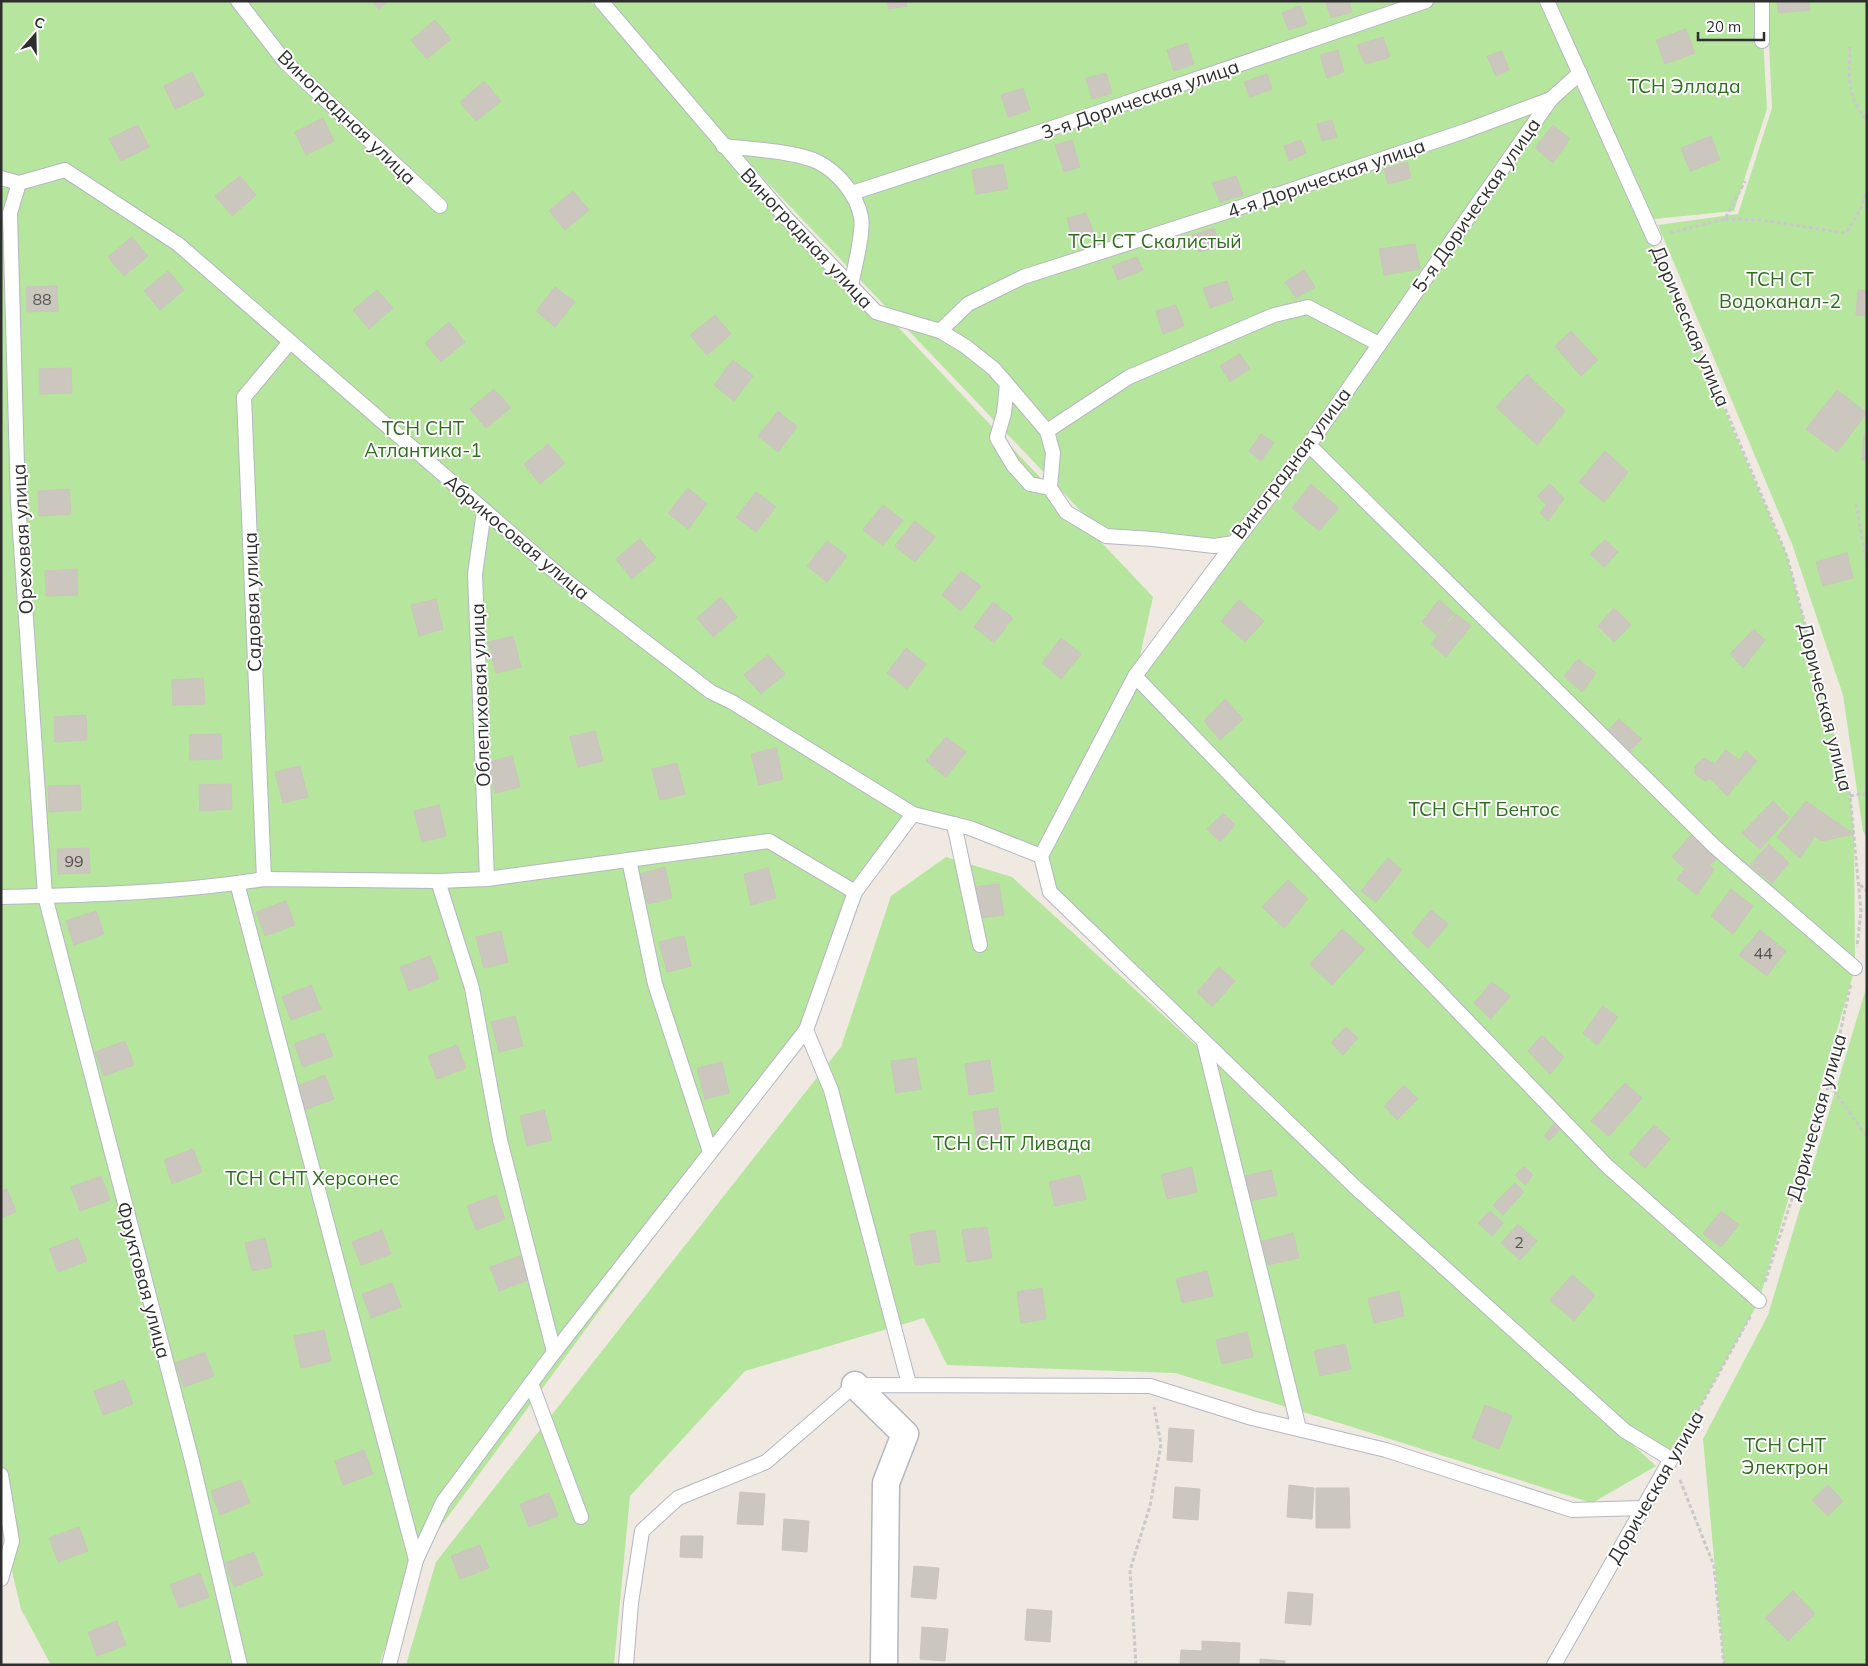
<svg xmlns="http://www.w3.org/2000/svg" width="1868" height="1666" font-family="Mulish,sans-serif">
<rect width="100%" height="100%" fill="#efe9e1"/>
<g fill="#b6e59e">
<polygon points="1,1 590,1 1153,597 1136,674 1379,344 1227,542 1097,528 594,1 1542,1 1580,73 1787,556 1850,796 1854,834 1855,968 1759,1301 1671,1459 1625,1431 1050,892 1041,856 913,814 855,892 806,1030 416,1560 379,1665 51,1665 21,1609 1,1525"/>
<polygon points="1554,1 1761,1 1767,109 1734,211 1654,219"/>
<polygon points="1767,1 1867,1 1867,838 1863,831 1843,695 1792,544 1658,225 1738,214 1772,108"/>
<polygon points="946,857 1012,877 1656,1466 1592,1503 1349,1426 1175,1373 947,1365 924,1318 745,1371 630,1496 614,1665 406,1665 436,1562 841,1047 891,896"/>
<polygon points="1867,985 1867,1665 1724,1665 1703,1439 1768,1315"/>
</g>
<g fill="#cbc7bf" stroke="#cbc5ba">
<polygon points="372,1 388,1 379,9"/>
<polygon points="887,1 906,1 907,6 889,9"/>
<polygon points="1332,1 1349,1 1352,12 1331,18 1326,3"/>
<polygon points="1777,1 1809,1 1810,10 1778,13"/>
<polygon points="1300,6 1307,24 1289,30 1282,13"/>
<polygon points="435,20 451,39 427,59 411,40"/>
<polygon points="1686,29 1695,53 1665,64 1656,40"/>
<polygon points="1383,37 1390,57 1365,64 1357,45"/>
<polygon points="1187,43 1194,64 1174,71 1167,50"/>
<polygon points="1338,50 1344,72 1327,78 1320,55"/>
<polygon points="1502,51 1509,70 1496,76 1487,56"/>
<polygon points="192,72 204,95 175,109 164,86"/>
<polygon points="1106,73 1112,93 1092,99 1086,78"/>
<polygon points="1267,74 1272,89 1250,97 1244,82"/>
<polygon points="484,81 501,101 476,121 460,102"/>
<polygon points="1023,88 1030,110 1008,117 1001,95"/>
<polygon points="323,118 334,141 306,155 295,132"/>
<polygon points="1332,120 1337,137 1322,141 1317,124"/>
<polygon points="138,125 149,147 121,161 109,139"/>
<polygon points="1553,125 1570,139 1553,163 1535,148"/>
<polygon points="1711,136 1720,160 1690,171 1681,148"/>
<polygon points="1072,140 1080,167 1064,172 1055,145"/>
<polygon points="1301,140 1306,153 1289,161 1284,146"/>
<polygon points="1407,162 1411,178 1388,184 1384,169"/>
<polygon points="1003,164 1008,189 976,194 972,170"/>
<polygon points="240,176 256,195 232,216 215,196"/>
<polygon points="1236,176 1243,195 1220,202 1212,183"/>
<polygon points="573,191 589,210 565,230 549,211"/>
<polygon points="1086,213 1094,234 1072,239 1067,218"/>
<polygon points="1214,228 1220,246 1199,252 1192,235"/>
<polygon points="132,237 148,256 124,276 108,257"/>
<polygon points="1415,244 1420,269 1384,275 1379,249"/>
<polygon points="1137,257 1143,270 1118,280 1112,266"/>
<polygon points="1304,270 1315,287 1296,298 1285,282"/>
<polygon points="168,271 184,290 160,310 144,291"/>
<polygon points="1227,281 1233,300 1210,308 1203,288"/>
<polygon points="57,286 58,311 27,312 26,287"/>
<polygon points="555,287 575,302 555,327 536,311"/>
<polygon points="377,290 393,308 369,329 353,310"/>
<polygon points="1858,290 1867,290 1867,316 1856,315"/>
<polygon points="1176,305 1184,326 1163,334 1156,311"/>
<polygon points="715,315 731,334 707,355 690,335"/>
<polygon points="449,322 465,342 441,362 425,343"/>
<polygon points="1571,331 1598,360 1581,376 1555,346"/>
<polygon points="1240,354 1250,369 1230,382 1220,366"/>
<polygon points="733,360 753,376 734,401 714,385"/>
<polygon points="71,368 72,393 40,394 39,369"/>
<polygon points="1527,374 1565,411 1537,445 1496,407"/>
<polygon points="494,389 511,408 486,428 470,409"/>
<polygon points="1837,390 1867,413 1837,452 1806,429"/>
<polygon points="778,411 797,427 778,452 758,436"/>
<polygon points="1261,434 1274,443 1261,461 1249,451"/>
<polygon points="1864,435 1867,435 1867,460 1862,460"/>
<polygon points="548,444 565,463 540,484 524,464"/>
<polygon points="1605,451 1628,472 1604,502 1579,482"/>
<polygon points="1311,484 1339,508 1319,531 1292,508"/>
<polygon points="1550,484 1564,499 1548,521 1540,513 1546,505 1537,496"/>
<polygon points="688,488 707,504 688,529 668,513"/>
<polygon points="69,489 71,514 39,516 38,491"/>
<polygon points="756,492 776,507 756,532 736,517"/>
<polygon points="883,505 903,520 883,545 863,530"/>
<polygon points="915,521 935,537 915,562 895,546"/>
<polygon points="640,539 656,558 632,579 616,559"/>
<polygon points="1605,540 1618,552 1604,567 1590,554"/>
<polygon points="827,541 847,556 827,582 807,566"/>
<polygon points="1847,553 1853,578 1823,586 1816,562"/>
<polygon points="77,569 78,595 46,596 45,571"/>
<polygon points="961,571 981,586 961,611 942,595"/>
<polygon points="721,597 737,617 713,637 697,618"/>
<polygon points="436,599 443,629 419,636 411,605"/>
<polygon points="1239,600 1264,621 1245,642 1221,621"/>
<polygon points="1439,600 1454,613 1437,635 1422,622"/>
<polygon points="993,602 1013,618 994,643 974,627"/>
<polygon points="1614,608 1631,625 1614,642 1598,626"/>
<polygon points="1456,614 1471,626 1446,657 1431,644"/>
<polygon points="1754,629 1765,640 1743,668 1730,654"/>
<polygon points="513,636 521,667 496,673 488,642"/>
<polygon points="1061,638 1081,654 1061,679 1042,663"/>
<polygon points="906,648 926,664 907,689 887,673"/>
<polygon points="768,655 785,674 761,694 744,675"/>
<polygon points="1578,659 1596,673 1582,692 1564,676"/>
<polygon points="203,678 205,704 173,705 172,680"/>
<polygon points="1225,699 1243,719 1220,740 1204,721"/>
<polygon points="86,715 87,740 55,742 54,717"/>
<polygon points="1619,719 1642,739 1628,753 1607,732"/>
<polygon points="595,731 603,761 578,767 570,737"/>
<polygon points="221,734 222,759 190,760 189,735"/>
<polygon points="946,737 966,752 946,777 926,761"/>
<polygon points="776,748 783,779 759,785 751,754"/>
<polygon points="1726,750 1739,760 1746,751 1757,761 1727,796 1710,778 1705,781 1695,774 1695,766 1704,758 1715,764"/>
<polygon points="512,756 520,787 495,793 488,762"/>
<polygon points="677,763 685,794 660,800 652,769"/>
<polygon points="300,766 308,797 283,803 275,772"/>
<polygon points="231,784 232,809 200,811 199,785"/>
<polygon points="80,785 81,810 49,812 48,786"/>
<polygon points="1773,801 1789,817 1760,849 1742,833"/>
<polygon points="1806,801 1854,834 1821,841 1815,836 1800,858 1777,837"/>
<polygon points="439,805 446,836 422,842 414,811"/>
<polygon points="1223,813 1235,825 1220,842 1207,829"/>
<polygon points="1692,834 1717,858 1710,865 1714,870 1697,895 1677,879 1685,869 1672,857"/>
<polygon points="1769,844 1789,863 1772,883 1750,865"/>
<polygon points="89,848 90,873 58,874 57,849"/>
<polygon points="1388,858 1402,870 1376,902 1361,891"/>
<polygon points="665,867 672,898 648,904 640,874"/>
<polygon points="768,868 776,898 751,905 744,874"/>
<polygon points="1288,880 1308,899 1284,928 1262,907"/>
<polygon points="999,884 1004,915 979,918 974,887"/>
<polygon points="1731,889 1753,906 1733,934 1711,916"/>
<polygon points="286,901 295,925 265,936 256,912"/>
<polygon points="1431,910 1448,924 1428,948 1412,933"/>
<polygon points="96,911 104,934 74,945 66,921"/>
<polygon points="1342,929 1365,949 1332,985 1310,964"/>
<polygon points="1760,930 1786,951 1767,976 1739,955"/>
<polygon points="501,931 508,962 484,968 476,937"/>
<polygon points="684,936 691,966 667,972 659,942"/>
<polygon points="430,956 439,979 409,991 400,967"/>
<polygon points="1219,967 1235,981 1212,1007 1197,992"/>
<polygon points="1492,982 1510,996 1491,1019 1474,1003"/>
<polygon points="311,985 321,1009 291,1020 282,997"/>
<polygon points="1603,1006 1618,1017 1597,1045 1583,1033"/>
<polygon points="515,1016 523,1046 499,1052 491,1022"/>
<polygon points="1346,1027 1358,1038 1343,1055 1331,1043"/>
<polygon points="324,1033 333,1056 303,1067 294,1044"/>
<polygon points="1542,1035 1564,1057 1550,1074 1528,1051"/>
<polygon points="125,1041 134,1065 104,1076 95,1052"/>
<polygon points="457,1045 466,1068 437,1079 428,1056"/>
<polygon points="916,1058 921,1089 896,1093 891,1061"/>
<polygon points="990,1060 994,1091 969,1095 965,1064"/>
<polygon points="722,1062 729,1093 705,1099 697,1068"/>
<polygon points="325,1075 334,1099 304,1110 295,1087"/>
<polygon points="1625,1083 1642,1098 1609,1136 1591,1121"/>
<polygon points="1404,1085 1418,1099 1397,1120 1384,1106"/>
<polygon points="998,1108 1002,1140 977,1143 973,1112"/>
<polygon points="544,1110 552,1140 527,1146 520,1116"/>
<polygon points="1555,1123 1560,1129 1549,1141 1544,1136"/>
<polygon points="1654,1125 1670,1139 1645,1168 1629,1154"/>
<polygon points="193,1149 202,1172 172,1184 164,1160"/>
<polygon points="1524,1166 1533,1175 1525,1185 1515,1175"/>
<polygon points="1192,1167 1197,1192 1167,1199 1161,1175"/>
<polygon points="1271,1170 1277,1195 1246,1202 1240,1177"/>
<polygon points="1080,1175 1086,1199 1055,1206 1049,1182"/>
<polygon points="101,1176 110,1200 80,1211 71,1187"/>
<polygon points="1515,1183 1524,1192 1503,1215 1493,1205"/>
<polygon points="7,1189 16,1212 1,1218 1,1191"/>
<polygon points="496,1195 505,1219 476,1230 467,1206"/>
<polygon points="1490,1211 1503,1223 1492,1236 1478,1223"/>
<polygon points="1721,1211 1739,1225 1721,1247 1703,1234"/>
<polygon points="1518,1224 1537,1241 1520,1260 1501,1243"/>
<polygon points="987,1227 992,1258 967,1262 962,1230"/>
<polygon points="382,1230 391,1254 361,1265 352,1242"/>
<polygon points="935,1230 940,1262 915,1265 910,1234"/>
<polygon points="1293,1233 1299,1258 1268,1265 1262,1241"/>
<polygon points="78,1238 87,1261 58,1272 49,1249"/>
<polygon points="265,1238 272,1267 252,1271 245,1243"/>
<polygon points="520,1256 528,1280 499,1291 490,1267"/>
<polygon points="1207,1271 1213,1296 1182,1303 1176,1279"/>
<polygon points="1572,1275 1595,1295 1574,1321 1550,1300"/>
<polygon points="392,1283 401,1307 371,1318 362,1294"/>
<polygon points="1042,1288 1046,1319 1021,1323 1017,1292"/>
<polygon points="1399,1291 1404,1316 1374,1323 1368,1299"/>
<polygon points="324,1330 331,1361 301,1368 294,1336"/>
<polygon points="1247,1332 1253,1357 1222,1364 1216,1340"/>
<polygon points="1345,1344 1351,1369 1320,1376 1314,1351"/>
<polygon points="205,1352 214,1376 184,1387 175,1363"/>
<polygon points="124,1380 133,1404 103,1415 94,1391"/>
<polygon points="1485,1405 1512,1416 1499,1449 1472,1438"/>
<polygon points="1169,1428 1194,1430 1192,1462 1167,1460"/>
<polygon points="364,1450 373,1474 343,1485 335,1461"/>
<polygon points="241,1480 250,1503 220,1515 211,1491"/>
<polygon points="1289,1485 1314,1488 1312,1519 1287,1517"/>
<polygon points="1828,1485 1843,1501 1828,1516 1812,1500"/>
<polygon points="1175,1487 1200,1489 1198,1520 1173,1518"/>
<polygon points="1316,1488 1349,1488 1350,1528 1316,1528"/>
<polygon points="740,1492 765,1494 763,1525 737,1524"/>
<polygon points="549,1493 558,1516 529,1527 520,1504"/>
<polygon points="784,1519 809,1521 807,1552 782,1550"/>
<polygon points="79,1527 88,1551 58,1562 49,1538"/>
<polygon points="681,1536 703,1536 702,1558 680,1557"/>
<polygon points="480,1545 489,1568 460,1579 451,1556"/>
<polygon points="254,1552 263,1575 234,1587 225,1563"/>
<polygon points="914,1566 939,1568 936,1599 911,1597"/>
<polygon points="200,1573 209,1597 179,1608 170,1585"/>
<polygon points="1793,1591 1815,1614 1788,1641 1765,1618"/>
<polygon points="1288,1592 1313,1594 1311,1625 1285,1623"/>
<polygon points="1027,1609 1052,1611 1050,1642 1025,1640"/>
<polygon points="117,1621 126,1645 97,1656 88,1632"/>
<polygon points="922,1627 948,1629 945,1661 920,1659"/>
<polygon points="1202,1641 1240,1643 1239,1665 1180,1665 1181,1650 1202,1651"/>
<polygon points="1260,1659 1285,1661 1285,1665 1260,1665"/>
</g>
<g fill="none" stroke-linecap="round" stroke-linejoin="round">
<defs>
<g id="lane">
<polyline points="238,1 286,63 440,206"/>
<polyline points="601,1 787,219 876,312 940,331 965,346 994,369 1047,431 1053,453 1050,488 1066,512 1106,536 1153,539 1214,546 1234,543 1309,445 1551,99 1580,73"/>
<polyline points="1547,1 1654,238"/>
<polyline points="1762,1 1762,41"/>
<path d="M 723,146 C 749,149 795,151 818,162 C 838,172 857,195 861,217 C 864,232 854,270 851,285"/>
<polyline points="1,178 19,183 65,170 178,244 560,576 711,692 732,702 913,814 970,828 1041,856"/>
<polyline points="19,183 10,213 18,502 45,896 192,1461 240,1665"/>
<polyline points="852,193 1058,126 1426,1"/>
<polyline points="940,331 968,304 1023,277 1232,210 1465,131 1551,99"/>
<polyline points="1007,385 1004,413 997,438 1013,465 1030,484 1050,488"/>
<polyline points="1047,431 1129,377 1274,315 1308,307 1379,344"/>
<polyline points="1309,445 1715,847 1855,968"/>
<polyline points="484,511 475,574 487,879"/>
<polyline points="1234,543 1135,676 1041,856 1050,892 1354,1186 1625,1431 1671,1459 1554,1665"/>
<polyline points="1135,676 1606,1165 1759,1301"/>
<polyline points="954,824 980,945"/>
<polyline points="629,860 655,984 710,1152"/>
<polyline points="264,879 244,397 290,342"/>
<polyline points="438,881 472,988 500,1140 554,1352"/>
<polyline points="237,883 416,1560"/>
<path d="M 1,897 C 89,895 177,893 264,879 L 438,881 L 487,879 L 769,841 L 855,892 L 913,814"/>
<polyline points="806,1030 831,1090 909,1384"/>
<polyline points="1204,1042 1299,1429"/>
<polyline points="531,1383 581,1517"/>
<polyline points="1,1475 12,1541 1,1579"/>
<polyline points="389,1665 416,1560 443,1502 549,1359 806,1030 855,892"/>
<polyline points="626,1665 631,1603 642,1531 678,1498 766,1462 855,1385 1150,1386 1252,1418 1386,1450 1572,1510 1643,1508"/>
</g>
<polyline id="street" points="855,1385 905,1434 886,1483 884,1665"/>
</defs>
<use href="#lane" stroke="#b4b7c1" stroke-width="16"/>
<use href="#street" stroke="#b4b7c1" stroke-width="29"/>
<g stroke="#c9c9c9" stroke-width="3" stroke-dasharray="4 2.5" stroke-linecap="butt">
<path d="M 1850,47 C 1849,79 1846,95 1867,120"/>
<polyline points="1725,219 1761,220 1846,233 1860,210 1867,190"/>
<polyline points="1670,233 1725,219 1745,181"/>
<polyline points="1660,253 1787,556 1850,796 1861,911 1857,947"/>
<polyline points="1856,504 1867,565"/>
<polyline points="1850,796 1867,793"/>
<polyline points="1860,885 1867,891"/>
<polyline points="1830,1085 1867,1137"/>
<polyline points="1765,1282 1829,1084 1851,983"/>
<polyline points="1679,1445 1751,1315"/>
<polyline points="1680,1480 1714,1566 1724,1665"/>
<polyline points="1136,1665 1130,1570 1150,1506 1161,1444 1154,1407"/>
</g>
<use href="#lane" stroke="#fff" stroke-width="14"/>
<use href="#street" stroke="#fff" stroke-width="26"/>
</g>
<g text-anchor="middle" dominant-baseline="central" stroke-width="4" stroke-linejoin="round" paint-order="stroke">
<g font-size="16" fill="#555452">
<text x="42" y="299">88</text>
<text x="74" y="861">99</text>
<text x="1763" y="953">44</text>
<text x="1519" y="1242">2</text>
</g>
<g font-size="19" fill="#2c6e1b" stroke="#fff">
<text x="1684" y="86">ТСН Эллада</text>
<text x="1155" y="241">ТСН СТ Скалистый</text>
<text x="1780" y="279">ТСН СТ<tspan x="1780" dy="22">Водоканал-2</tspan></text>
<text x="423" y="428">ТСН СНТ<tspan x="423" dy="22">Атлантика-1</tspan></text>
<text x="1484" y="809">ТСН СНТ Бентос</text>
<text x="1012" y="1143">ТСН СНТ Ливада</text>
<text x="312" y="1178">ТСН СНТ Херсонес</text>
<text x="1785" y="1445">ТСН СНТ<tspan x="1785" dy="22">Электрон</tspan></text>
</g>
<g font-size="19" fill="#2e2e2e" stroke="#fff">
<text transform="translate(1140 99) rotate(-19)">3-я Дорическая улица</text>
<text transform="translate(347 117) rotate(44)">Виноградная улица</text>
<text transform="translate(1326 178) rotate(-19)">4-я Дорическая улица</text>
<text transform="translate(1476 205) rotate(-55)">5-я Дорическая улица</text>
<text transform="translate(807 238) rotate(47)">Виноградная улица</text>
<text transform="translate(1691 326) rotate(67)">Дорическая улица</text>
<text transform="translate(1291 463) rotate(-53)">Виноградная улица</text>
<text transform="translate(517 537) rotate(40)">Абрикосовая улица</text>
<text transform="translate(22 539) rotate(-93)">Ореховая улица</text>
<text transform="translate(252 602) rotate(-92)">Садовая улица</text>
<text transform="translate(480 695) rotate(-92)">Облепиховая улица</text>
<text transform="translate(1826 707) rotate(76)">Дорическая улица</text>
<text transform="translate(1816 1117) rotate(-74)">Дорическая улица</text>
<text transform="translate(144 1280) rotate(75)">Фруктовая улица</text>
<text transform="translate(1655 1487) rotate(-60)">Дорическая улица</text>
</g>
</g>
<rect width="1868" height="1666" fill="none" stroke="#2e2e2e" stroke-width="5"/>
<g transform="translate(35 35) rotate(20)" stroke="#ffffff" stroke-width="4" paint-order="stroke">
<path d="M0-4L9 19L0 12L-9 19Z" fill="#2e2e2e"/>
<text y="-8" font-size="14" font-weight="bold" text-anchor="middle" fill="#2e2e2e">С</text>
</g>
<path d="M1698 32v8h66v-8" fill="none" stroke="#2e2e2e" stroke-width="2.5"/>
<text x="1706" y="32" font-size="15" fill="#2e2e2e" stroke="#ffffff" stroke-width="4" paint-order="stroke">20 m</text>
</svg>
